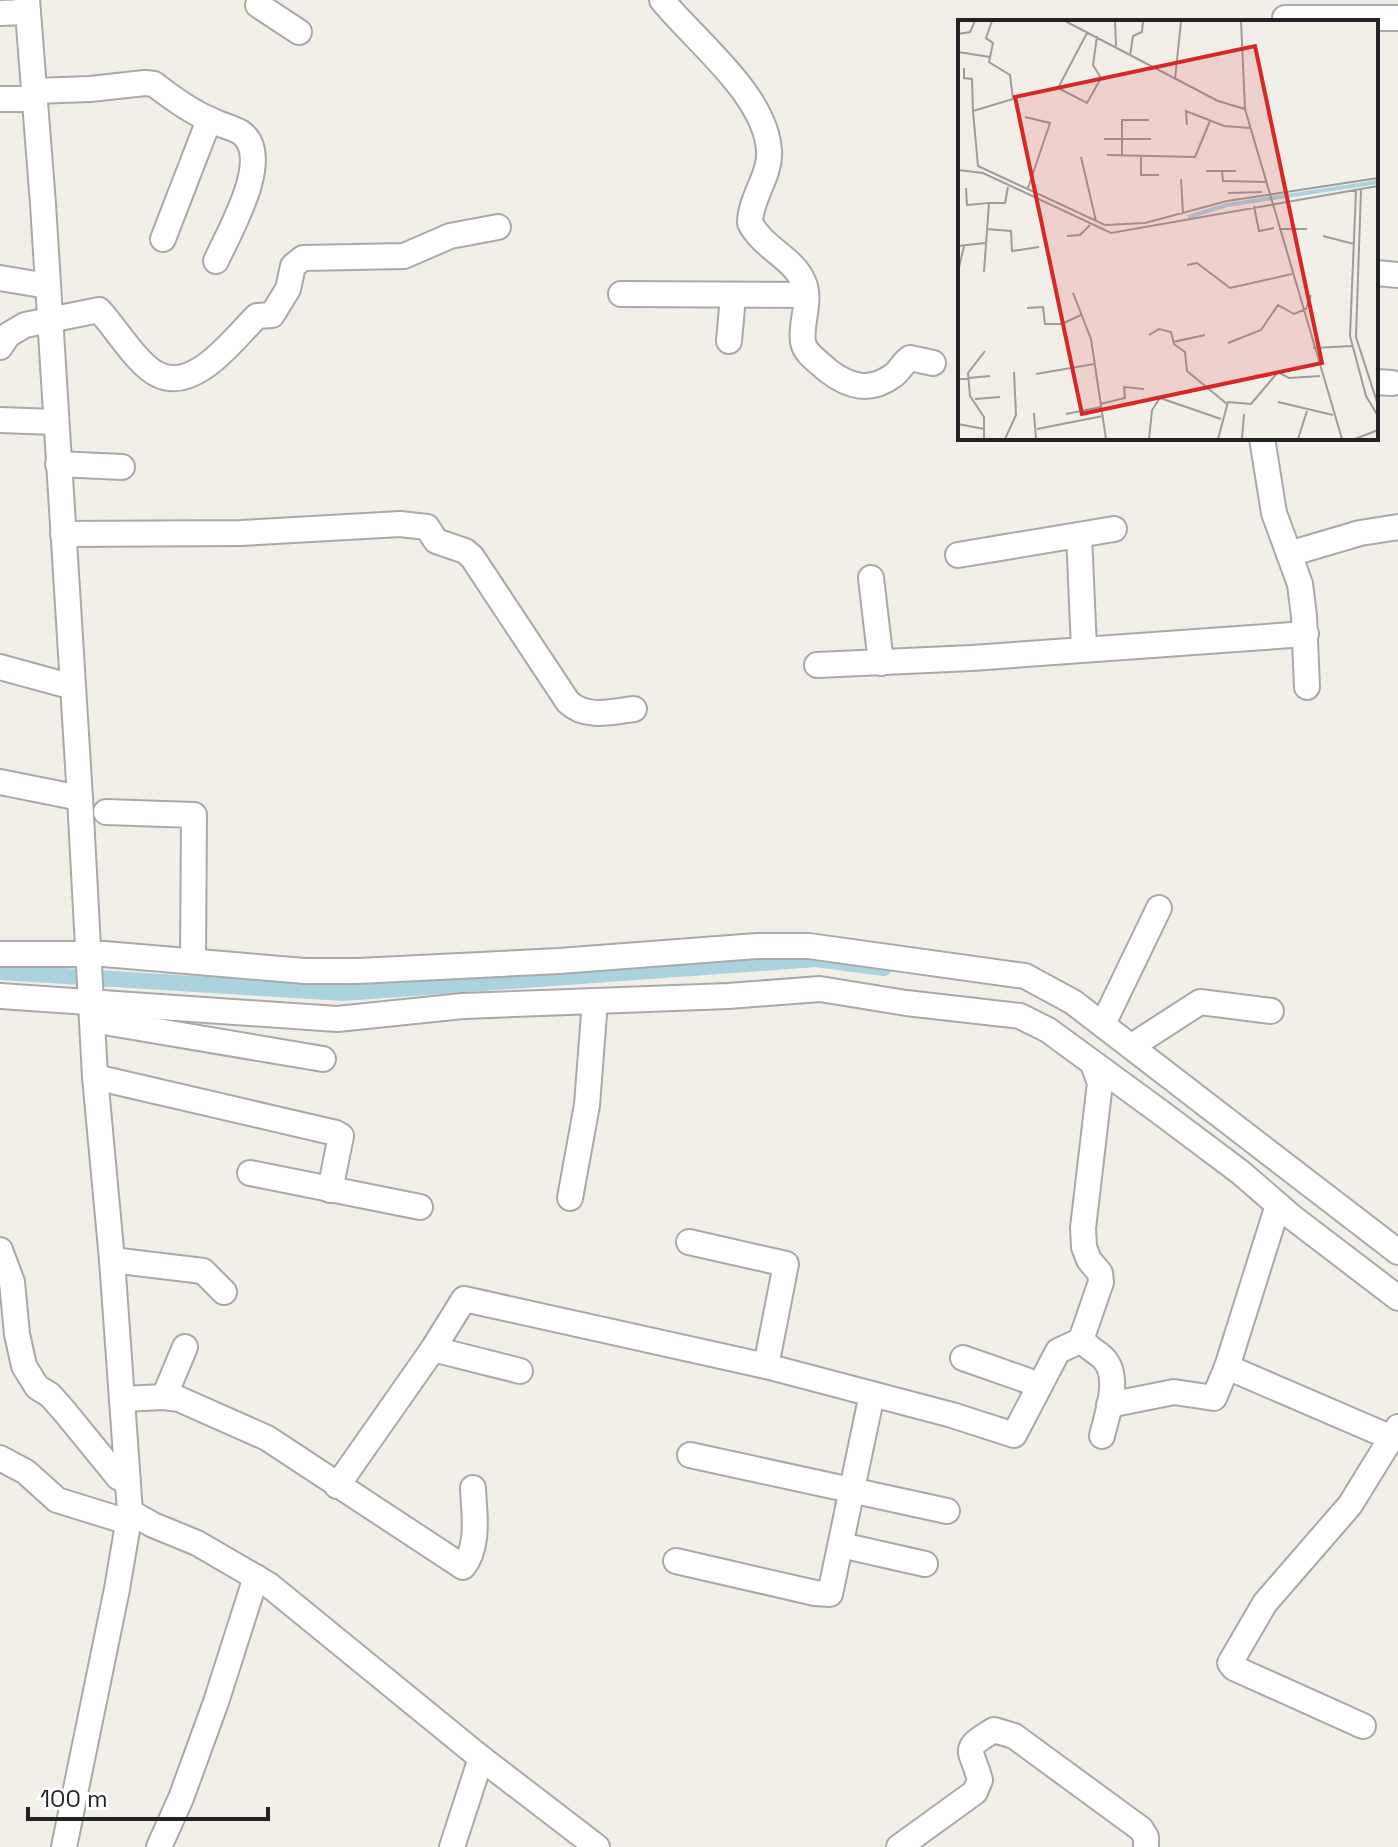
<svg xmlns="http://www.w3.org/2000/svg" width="1398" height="1847" font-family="'Space Grotesk',sans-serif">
<rect width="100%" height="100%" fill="#f2efe9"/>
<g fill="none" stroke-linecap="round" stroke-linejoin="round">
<polyline stroke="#aad3df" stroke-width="16" points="0,972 343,993 816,959 884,968"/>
<defs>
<g id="minor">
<polyline points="27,0 43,204 80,798 95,1077 112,1260 130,1512 117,1589 64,1847"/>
<path d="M 662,0 C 695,41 766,95 769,151 C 771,175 750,198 750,223 C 763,248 793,258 803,281 C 812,300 800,323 803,342 C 805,354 819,362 827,370 C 849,387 870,393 894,375 C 900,370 903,363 910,358 L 933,363"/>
<polyline points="258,5 299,32"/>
<polyline points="0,13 28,12"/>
<polyline points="1285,18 1398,18"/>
<path d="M 34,91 L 90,89 L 145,83 L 154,84 C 172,98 191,112 211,120 C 220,125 231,127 240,132 C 275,155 229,232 216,261"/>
<polyline points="0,99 34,99"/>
<polyline points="163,239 209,120"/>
<polyline points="1376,273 1398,275"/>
<polyline points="0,278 48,286"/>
<polyline points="621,294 806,295"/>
<polyline points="729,341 733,296"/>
<path d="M 0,347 L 8,335 L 25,325 L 99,310 C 115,327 139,367 159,375 C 196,392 235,337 257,316 L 272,315 L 288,289 L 293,266 L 303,258 L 404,256 L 450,236 L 498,227"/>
<polyline points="1376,382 1392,383"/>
<polyline points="0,420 55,422"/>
<polyline points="1262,438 1274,513 1300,584 1304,616 1307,687"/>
<polyline points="58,464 122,467"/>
<path d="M 63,534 L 241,533 L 400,524 L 427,527 L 436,541 L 465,551 L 472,557 L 568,702 C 586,719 611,712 634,709"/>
<polyline points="1079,535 1084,648"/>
<polyline points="1289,554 1360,533 1398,527"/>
<polyline points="958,555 1114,529"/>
<polyline points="871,578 881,663"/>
<polyline points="817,665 972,658 1306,634"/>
<polyline points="0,667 73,687"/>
<polyline points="0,782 80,798"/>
<polyline points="106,812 194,815 193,960"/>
<polyline points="0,954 104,954 305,971 358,971 559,961 757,946 809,946 1025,976 1073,1002 1398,1252"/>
<polyline points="0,996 337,1019 463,1006 728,996 820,989 906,1003 1020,1016 1048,1030 1160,1112 1240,1172 1292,1217 1398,1298"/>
<polyline points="92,1020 323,1059"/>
<polyline points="1103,1024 1159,908"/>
<polyline points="1132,1046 1200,1002 1271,1011"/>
<path d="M 1093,1064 L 1100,1083 L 1083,1228 L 1084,1247 L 1089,1260 L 1100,1273 L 1101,1282 L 1082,1337 C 1086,1349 1096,1350 1104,1359 C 1121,1377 1107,1415 1102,1436"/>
<polyline points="95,1077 336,1133 341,1136 330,1190"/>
<polyline points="250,1173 420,1207"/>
<polyline points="570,1198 587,1105 595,1001"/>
<polyline points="689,1242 786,1264 766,1366"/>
<polyline points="0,1250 12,1282 17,1334 24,1366 37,1387 50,1395 65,1412 118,1477 128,1483"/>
<polyline points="112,1260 203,1271 224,1292"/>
<polyline points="433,1349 520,1371"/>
<polyline points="963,1358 1040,1385"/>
<polyline points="1227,1367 1392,1438"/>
<polyline points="164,1397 185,1347"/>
<path d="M 122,1399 L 164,1397 L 179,1399 L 267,1438 L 463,1567 C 480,1546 474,1513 473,1488"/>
<polyline points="1109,1405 1174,1392 1214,1398 1227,1367 1278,1205"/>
<polyline points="690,1455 947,1511"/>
<polyline points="0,1458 26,1472 57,1500 128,1522"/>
<polyline points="337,1486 433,1349 464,1299 766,1366 952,1415 1014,1435 1058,1351 1082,1340"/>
<polyline points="130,1512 153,1525 197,1543 269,1585 481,1758 597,1847"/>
<polyline points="841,1545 925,1564"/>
<polyline points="676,1561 815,1593 830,1594 872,1394"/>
<polyline points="1363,1726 1234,1668 1230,1663 1265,1603 1350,1505 1398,1427"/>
<polyline points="159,1847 181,1798 216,1702 256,1577"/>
<polyline points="452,1847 481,1758"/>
<path d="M 899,1847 L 975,1792 L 980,1780 C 972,1748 959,1751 994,1730 L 1014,1736 L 1141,1829 L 1146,1837 L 1146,1847"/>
</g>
</defs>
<use href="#minor" stroke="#a9a9a9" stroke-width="28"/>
<use href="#minor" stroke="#fff" stroke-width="24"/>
</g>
<g transform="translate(958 20)">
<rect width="420" height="420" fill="#f2efe9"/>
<path fill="none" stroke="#aad3df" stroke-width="4" d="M 230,197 L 269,185 L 420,162"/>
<path fill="none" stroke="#9f9d99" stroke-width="2" d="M 34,1 L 28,18 L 35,23 L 31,42 L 52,55 L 55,79 L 15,91 L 20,146 L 147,205 L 187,203 L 269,181 L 420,158M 107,1 L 260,81 L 287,89M 157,1 L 158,26M 283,1 L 287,89 L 384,419M 129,13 L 100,68 L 129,83 L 143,58 L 135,45 L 139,16M 0,14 L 12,12 L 17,1M 0,32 L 32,37M 172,36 L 175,16 L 184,12 L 185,1M 6,48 L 6,58 L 14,59 L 15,91M 217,59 L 223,1M 67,97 L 92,103 L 70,168M 229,105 L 228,91 L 266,106 L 292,108M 146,119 L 193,119M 149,135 L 237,137 L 252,101M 164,136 L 164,100 L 191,100M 123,137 L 138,201M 183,137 L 183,155 L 201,155M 0,150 L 25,153 L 153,213 L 420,166M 248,151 L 278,151M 264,151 L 265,161 L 309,162M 223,159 L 225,193M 8,168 L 9,185 L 31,183M 403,169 L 398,317 L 420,385M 398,170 L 392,316 L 408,376 L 420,396M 270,173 L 304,172M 296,186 L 301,211 L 316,208M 28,209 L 53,211 L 54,231 L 81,227M 321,209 L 349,209M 109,216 L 122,215 L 132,205M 365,216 L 396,224M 0,226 L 27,223M 229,245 L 239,243 L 272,268 L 334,254M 0,252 L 6,226M 26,252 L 31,183 L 47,183 L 50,167M 115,273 L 133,319 L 148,419M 69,288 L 85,287 L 87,304 L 104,304 L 123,295M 191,315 L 201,309 L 213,312 L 216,324 L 227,332 L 229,351 L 269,384M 215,322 L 247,315M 270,323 L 303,310 L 320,285 L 336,294 L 348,289 L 353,275M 355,328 L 394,326M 78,354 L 136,344M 0,359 L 32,356M 17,379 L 42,377M 320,382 L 375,395M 142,384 L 167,378 L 166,367 L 186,369M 76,393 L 78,419M 108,394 L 143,387M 0,404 L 26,409M 79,409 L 145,396M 26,419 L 26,397 L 12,376 L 10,353 L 27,331M 47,419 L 58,395 L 56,352M 191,419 L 194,390 L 202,378 L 263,399M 260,419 L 270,382 L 293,384 L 320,352 L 331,358 L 362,356M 284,419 L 286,394M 340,419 L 349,391M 397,419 L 420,410"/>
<path fill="#d62828" fill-opacity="0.15" stroke="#d62828" stroke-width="4" d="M 297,26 L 364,343 L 124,394 L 57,77 Z"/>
<rect width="420" height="420" fill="none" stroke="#222" stroke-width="4"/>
</g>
<path d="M28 1807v12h240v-12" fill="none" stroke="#222222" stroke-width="4"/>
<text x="40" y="1807" font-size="24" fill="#222222" stroke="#ffffff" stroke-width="6" paint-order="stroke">100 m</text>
</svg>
